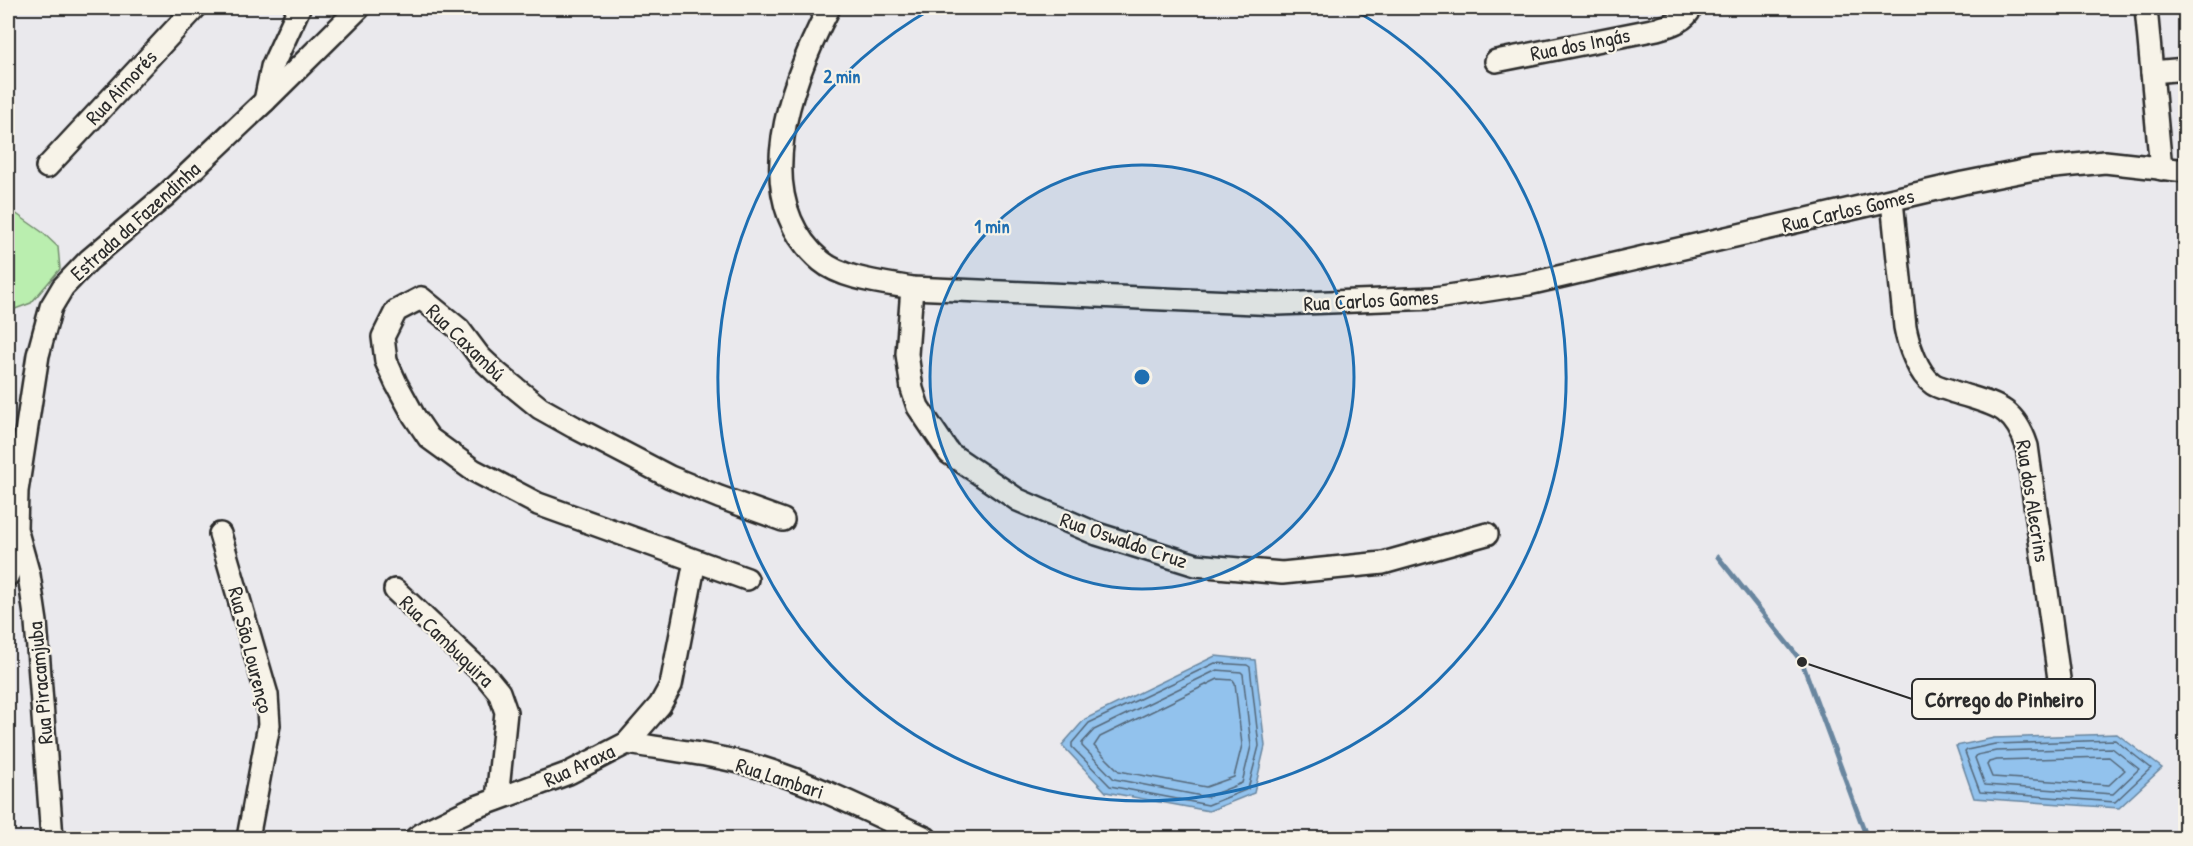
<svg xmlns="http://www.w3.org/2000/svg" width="2193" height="846" font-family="'Patrick Hand',sans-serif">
<rect width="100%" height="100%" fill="#eae9ed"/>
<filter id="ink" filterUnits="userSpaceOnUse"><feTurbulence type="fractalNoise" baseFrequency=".0167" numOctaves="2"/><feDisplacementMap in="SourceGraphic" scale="12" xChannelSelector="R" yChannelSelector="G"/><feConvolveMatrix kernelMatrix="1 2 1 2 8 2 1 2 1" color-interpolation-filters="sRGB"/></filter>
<g filter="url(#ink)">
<polygon fill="#baeeaf" stroke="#728c6d" stroke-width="1.5" points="8,208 42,232 58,247 60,269 31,303 10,311 8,309"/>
<g fill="#92c2ed" stroke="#69869f" stroke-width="1.5">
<polygon points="1215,656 1255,660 1265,746 1254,793 1209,811 1106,792 1062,745 1085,719"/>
<polygon points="2117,734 2162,768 2119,808 1974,798 1956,746 1994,738"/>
</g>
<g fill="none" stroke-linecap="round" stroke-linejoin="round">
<g stroke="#546779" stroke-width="1.5">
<polygon points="1215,663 1247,665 1250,667 1259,746 1248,789 1208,805 1110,786 1072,747 1072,743 1089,723"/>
<polygon points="1217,670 1241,672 1243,674 1251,746 1242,783 1207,797 1114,779 1082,746 1082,743 1094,730"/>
<polygon points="1218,679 1233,680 1235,683 1242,745 1234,777 1206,787 1119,771 1094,746 1100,737"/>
<polygon points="2115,740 2151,768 2115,802 1980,792 1965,752 1967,750 1995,744"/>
<polygon points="2112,748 2139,769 2113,794 1985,785 1975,758 1977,755 1996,751"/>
<polygon points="2109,757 2125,770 2109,785 1992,777 1987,765 1989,762 1997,760"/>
</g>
<polyline stroke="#69869f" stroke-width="5" points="1718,557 1802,662 1867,838"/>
<defs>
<g id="minor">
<path d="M 829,8 C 792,79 746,197 821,261 C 842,279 885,283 912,288 L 1278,304 L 1435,298 L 1528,284 L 1963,183 L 2034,169 L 2105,162 L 2186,171"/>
<polyline points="2146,8 2161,169"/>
<path d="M 1496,61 L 1657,29 C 1671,25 1685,21 1691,8"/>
<polyline points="2152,72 2186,69"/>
<polyline points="265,101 272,67 299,8"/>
<polyline points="47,167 195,8"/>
<path d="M 1892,201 L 1905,327 C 1908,344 1918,374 1933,384 C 1939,388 1948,389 1954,392 C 1993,405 2013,404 2027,446 L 2060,686"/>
<polyline points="912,288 907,354 912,389 918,407 949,453 1018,500 1097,534 1196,565 1282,573 1383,563 1487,534"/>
<polyline points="17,532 29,575 36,622 52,838"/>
<polyline points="220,534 267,695 269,725 248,838"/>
<polyline points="8,575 16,529 17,491 38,355 51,307 63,287 89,260 166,195 265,101 359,8"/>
<polyline points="747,579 538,504 473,470 429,438 414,416 396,383 386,361 383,337 396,311 421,298 459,329 480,357 497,373 540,408 574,427 670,477 719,497 783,520"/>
<polyline points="395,590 485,675 499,692 506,712 497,799"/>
<path d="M 627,743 C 672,750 718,755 762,768 C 817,785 874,814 926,838"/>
<polyline points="416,838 428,830 471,809 569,773 627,743 660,705 671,685 695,561"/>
</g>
</defs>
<use href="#minor" stroke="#2b2b2b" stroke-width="26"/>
<use href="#minor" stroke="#f7f3e8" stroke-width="21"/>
</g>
</g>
<circle cx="1142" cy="377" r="212" fill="#1f6fb2" fill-opacity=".12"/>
<g fill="none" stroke="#1f6fb2" stroke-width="3">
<circle cx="1142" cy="377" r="212"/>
<path d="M1351 8A424 424 0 1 1 933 8"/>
</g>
<g text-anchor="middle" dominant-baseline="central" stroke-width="4.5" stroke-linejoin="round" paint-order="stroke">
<g font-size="21" fill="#2b2b2b" stroke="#f7f3e8">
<text transform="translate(1580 44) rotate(-11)">Rua dos Ingás</text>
<text transform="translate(121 87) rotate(-47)">Rua Aimorés</text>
<text transform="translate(1848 210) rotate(-13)">Rua Carlos Gomes</text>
<text transform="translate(135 221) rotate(-42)">Estrada da Fazendinha</text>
<text transform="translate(1371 300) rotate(-3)">Rua Carlos Gomes</text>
<text transform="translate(466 342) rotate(44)">Rua Caxambú</text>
<text transform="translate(2033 501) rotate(81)">Rua dos Alecrins</text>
<text transform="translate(1124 540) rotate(19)">Rua Oswaldo Cruz</text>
<text transform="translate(447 641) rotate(44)">Rua Cambuquira</text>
<text transform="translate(251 650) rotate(76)">Rua São Lourenço</text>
<text transform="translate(40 683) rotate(-95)">Rua Piracamjuba</text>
<text transform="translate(579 765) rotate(-25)">Rua Araxa</text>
<text transform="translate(780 778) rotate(18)">Rua Lambari</text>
</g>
</g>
<circle cx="1142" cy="377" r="9" fill="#1f6fb2" stroke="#f7f3e8" stroke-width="3"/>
<g font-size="18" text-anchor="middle" font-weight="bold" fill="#1f6fb2" stroke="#f7f3e8" stroke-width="4.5" stroke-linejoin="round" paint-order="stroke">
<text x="842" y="83">2 min</text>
<text x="992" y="233">1 min</text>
</g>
<path fill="none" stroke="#2b2b2b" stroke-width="2" d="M1802 662L1912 699"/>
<circle fill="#2b2b2b" stroke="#f7f3e8" stroke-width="2" cx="1802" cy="662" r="6"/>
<rect fill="#f7f3e8" stroke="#2b2b2b" stroke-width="2" x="1912" y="679" width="183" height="40" rx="6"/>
<g font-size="22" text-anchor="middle" font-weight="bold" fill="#2b2b2b">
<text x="2004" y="707">Córrego do Pinheiro</text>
</g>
<rect width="2193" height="846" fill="none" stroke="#f7f3e8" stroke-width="30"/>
<rect x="15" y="15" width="2163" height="816" fill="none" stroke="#2b2b2b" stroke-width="2" filter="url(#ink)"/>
</svg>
